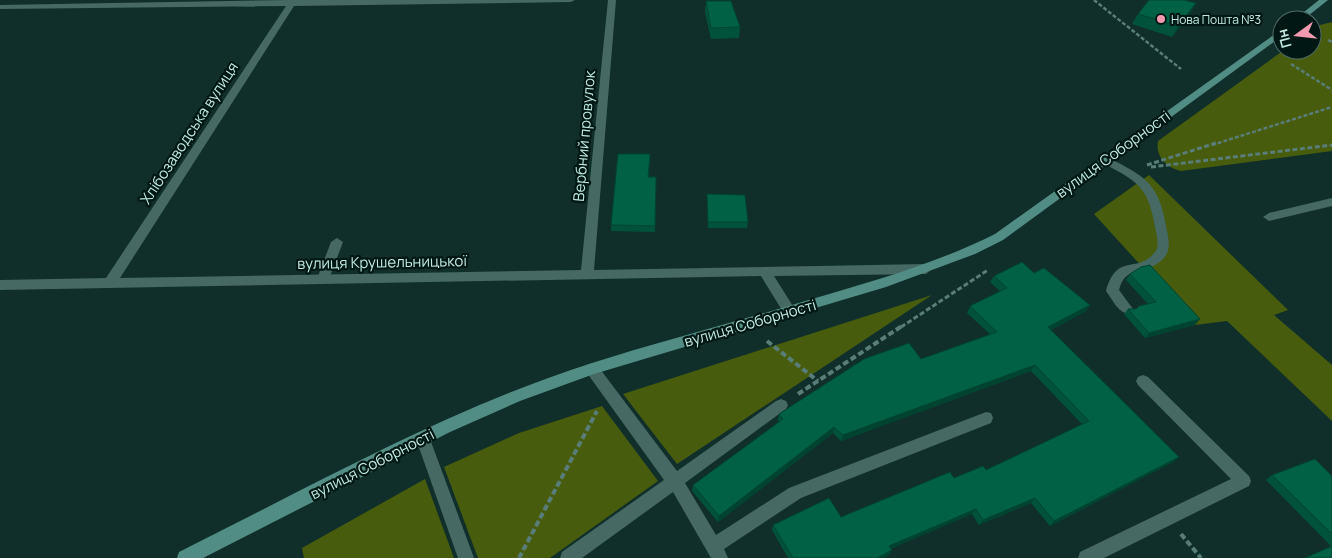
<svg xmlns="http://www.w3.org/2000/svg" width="1332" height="558" font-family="Manrope,sans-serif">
<rect width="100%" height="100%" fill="#102f2b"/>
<g fill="#475c0c">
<path d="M 1332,22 L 1332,151 L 1181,171 C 1167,168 1155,157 1158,141 L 1284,50 L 1312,50 L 1312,30 L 1320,25 Z"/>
<polygon points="1149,175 1288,310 1274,315 1332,365 1332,421 1227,321 1195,325 1094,214"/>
<polygon points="932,295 677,464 623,394"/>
<polygon points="602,406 658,481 550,558 478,558 444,467 519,433"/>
<polygon points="425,479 454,558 304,558 302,548"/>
</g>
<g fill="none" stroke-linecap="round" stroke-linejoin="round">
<g stroke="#597d78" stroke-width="2.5" stroke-dasharray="4 2" stroke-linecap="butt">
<polyline points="1094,0 1181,69"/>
<polyline points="1328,40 1332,42"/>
<polyline points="1291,64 1332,90"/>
<polyline points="1212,145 1332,107"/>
</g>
<g stroke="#597d78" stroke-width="3" stroke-dasharray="5 2.5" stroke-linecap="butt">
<polyline points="1147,165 1216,143"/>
<polyline points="1151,167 1332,145"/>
<polyline points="901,327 988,270"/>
</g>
<g stroke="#597d78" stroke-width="4" stroke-dasharray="6 3" stroke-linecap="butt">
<polyline points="767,341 818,381"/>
<polyline points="798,394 902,326"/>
<polyline points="1181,534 1201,558"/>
<polyline points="519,558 597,411"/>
</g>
<g fill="#466964" fill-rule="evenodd">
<path d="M 1105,157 C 1112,159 1119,163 1126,167 C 1156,183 1161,198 1167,231 C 1169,241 1171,251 1163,259 C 1147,276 1126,263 1119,290 L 1133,309 L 1132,313 C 1120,316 1114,302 1108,294 L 1106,291 C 1117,252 1137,274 1154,253 C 1160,247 1157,238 1156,231 C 1148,186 1140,183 1101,162 L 1100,160 L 1101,158 Z"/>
<polygon points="1332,198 1332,206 1269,221 1263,217 1269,213"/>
<polygon points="337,238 343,242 329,279 323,284 319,282 317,279 331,242"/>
<polygon points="592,363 597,365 677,471 776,401 781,399 786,401 788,405 786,409 685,483 716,535 789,488 986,412 991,413 993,418 991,423 801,498 724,549 728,558 711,558 673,492 582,558 560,558 562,552 664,480 587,373 585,369 587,365"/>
<polygon points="1143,375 1148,377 1249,476 1251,481 1249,486 1104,558 1078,558 1080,552 1231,479 1138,385 1136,381 1138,377"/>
<polygon points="423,432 428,434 430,439 474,558 458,558 416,439 418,434"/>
</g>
<polygon fill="#466964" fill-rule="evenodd" points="290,0 575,0 571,2 294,6 120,278 581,270 608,0 616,0 594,270 926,264 932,269 926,274 774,276 796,311 795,315 785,315 761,276 0,290 0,280 106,278 286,6 0,9 0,5"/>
<g fill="#528d85" fill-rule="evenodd">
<polygon points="1319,0 1328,0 1303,20 1294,20"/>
<path d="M 1282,29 L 1282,36 L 1003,240 L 975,254 L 886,287 L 594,374 L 520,401 L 450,432 L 203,558 L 177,558 L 179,552 C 314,485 448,409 592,363 C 665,340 739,321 812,299 C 874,281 937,263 995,234 Z"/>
</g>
</g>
<g fill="#00533a">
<polygon points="706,1 740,27 739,38 711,39 705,12"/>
<polygon points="1138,14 1190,14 1172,37 1132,24"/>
<polygon points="650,154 649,177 656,177 655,232 611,231 611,225"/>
<polygon points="707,194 748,222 747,228 708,228"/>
<polygon points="1034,273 1090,305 1086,311 1051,330 1179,457 1173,462 1050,526 1031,503 979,525 972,514 891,548 889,555 883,558 788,558 772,530 773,525 841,517 954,478 986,470 1082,424 1031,371 841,441 833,433 718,522 692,491 693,485 779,422 778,420 779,414 921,359 990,334 967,313 970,306 1000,291 990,282 994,276"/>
<polygon points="1130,274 1195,325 1145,338 1124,314 1128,309 1136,309 1148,304 1126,280"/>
<polygon points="1272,475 1332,476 1332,558 1331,546 1266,480"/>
</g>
<g fill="#004430">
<polygon points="1196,3 1190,14 1172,37 1178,26"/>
<polygon points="1090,305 1086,311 1044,333 1048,327"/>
<polygon points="1200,319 1195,325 1145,338 1149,333"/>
<polygon points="1035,365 1031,371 841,441 843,435"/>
<polygon points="834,427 833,433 718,522 719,516"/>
<polygon points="1179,457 1173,462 1050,526 1054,521"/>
<polygon points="1035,498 1031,503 979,525 983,520"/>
<polygon points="976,509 972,514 886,551 889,546"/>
<polygon points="892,550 889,555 883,558 877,558"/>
</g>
<g fill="#006144" stroke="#004430">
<polygon points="1149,0 1184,0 1196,3 1178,26 1138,14"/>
<polygon points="706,1 731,1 740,27 711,28"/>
<polygon points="618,154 650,154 648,177 656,177 655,226 611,225"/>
<polygon points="707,194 745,195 748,222 708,222"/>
<polygon points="1022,262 1034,273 1044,268 1090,305 1048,327 1179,457 1054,521 1035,498 983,520 976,509 889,546 892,550 877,558 793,558 773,525 829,498 841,517 950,472 954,478 983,466 986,470 1089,421 1035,365 843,435 834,427 719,516 693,485 783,419 779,414 864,359 909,343 921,359 997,332 970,306 1007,288 994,276"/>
<polygon points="1150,265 1200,319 1149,333 1128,309 1136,309 1139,306 1156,302 1130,274 1141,267"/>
<polygon points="1315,459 1332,476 1332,534 1272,475"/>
<polygon points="1332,546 1332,558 1305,558"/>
</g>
<circle fill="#f29aaf" stroke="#001714" stroke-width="2" cx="1161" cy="19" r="5"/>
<g text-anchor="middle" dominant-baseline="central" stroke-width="4.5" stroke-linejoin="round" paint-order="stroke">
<g font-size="12" fill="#beeae3" stroke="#001714" text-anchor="start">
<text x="1171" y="19">Нова Пошта №3</text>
</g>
<g font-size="15" fill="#beeae3" stroke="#001714">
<text transform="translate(189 133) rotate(-57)">Хлібозаводська вулиця</text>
<text transform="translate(584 136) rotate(-85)">Вербний провулок</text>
<text transform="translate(1113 154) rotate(-36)">вулиця Соборності</text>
<text transform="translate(382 262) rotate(-1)">вулиця Крушельницької</text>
<text transform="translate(750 323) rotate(-16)">вулиця Соборності</text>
<text transform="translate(372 464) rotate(-27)">вулиця Соборності</text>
</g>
</g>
<g transform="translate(1297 35) rotate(255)"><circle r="24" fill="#001714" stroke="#4c6b67"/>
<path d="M0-4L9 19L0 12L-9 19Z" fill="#f29aaf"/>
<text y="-8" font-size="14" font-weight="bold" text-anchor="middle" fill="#beeae3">Пн</text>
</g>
</svg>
